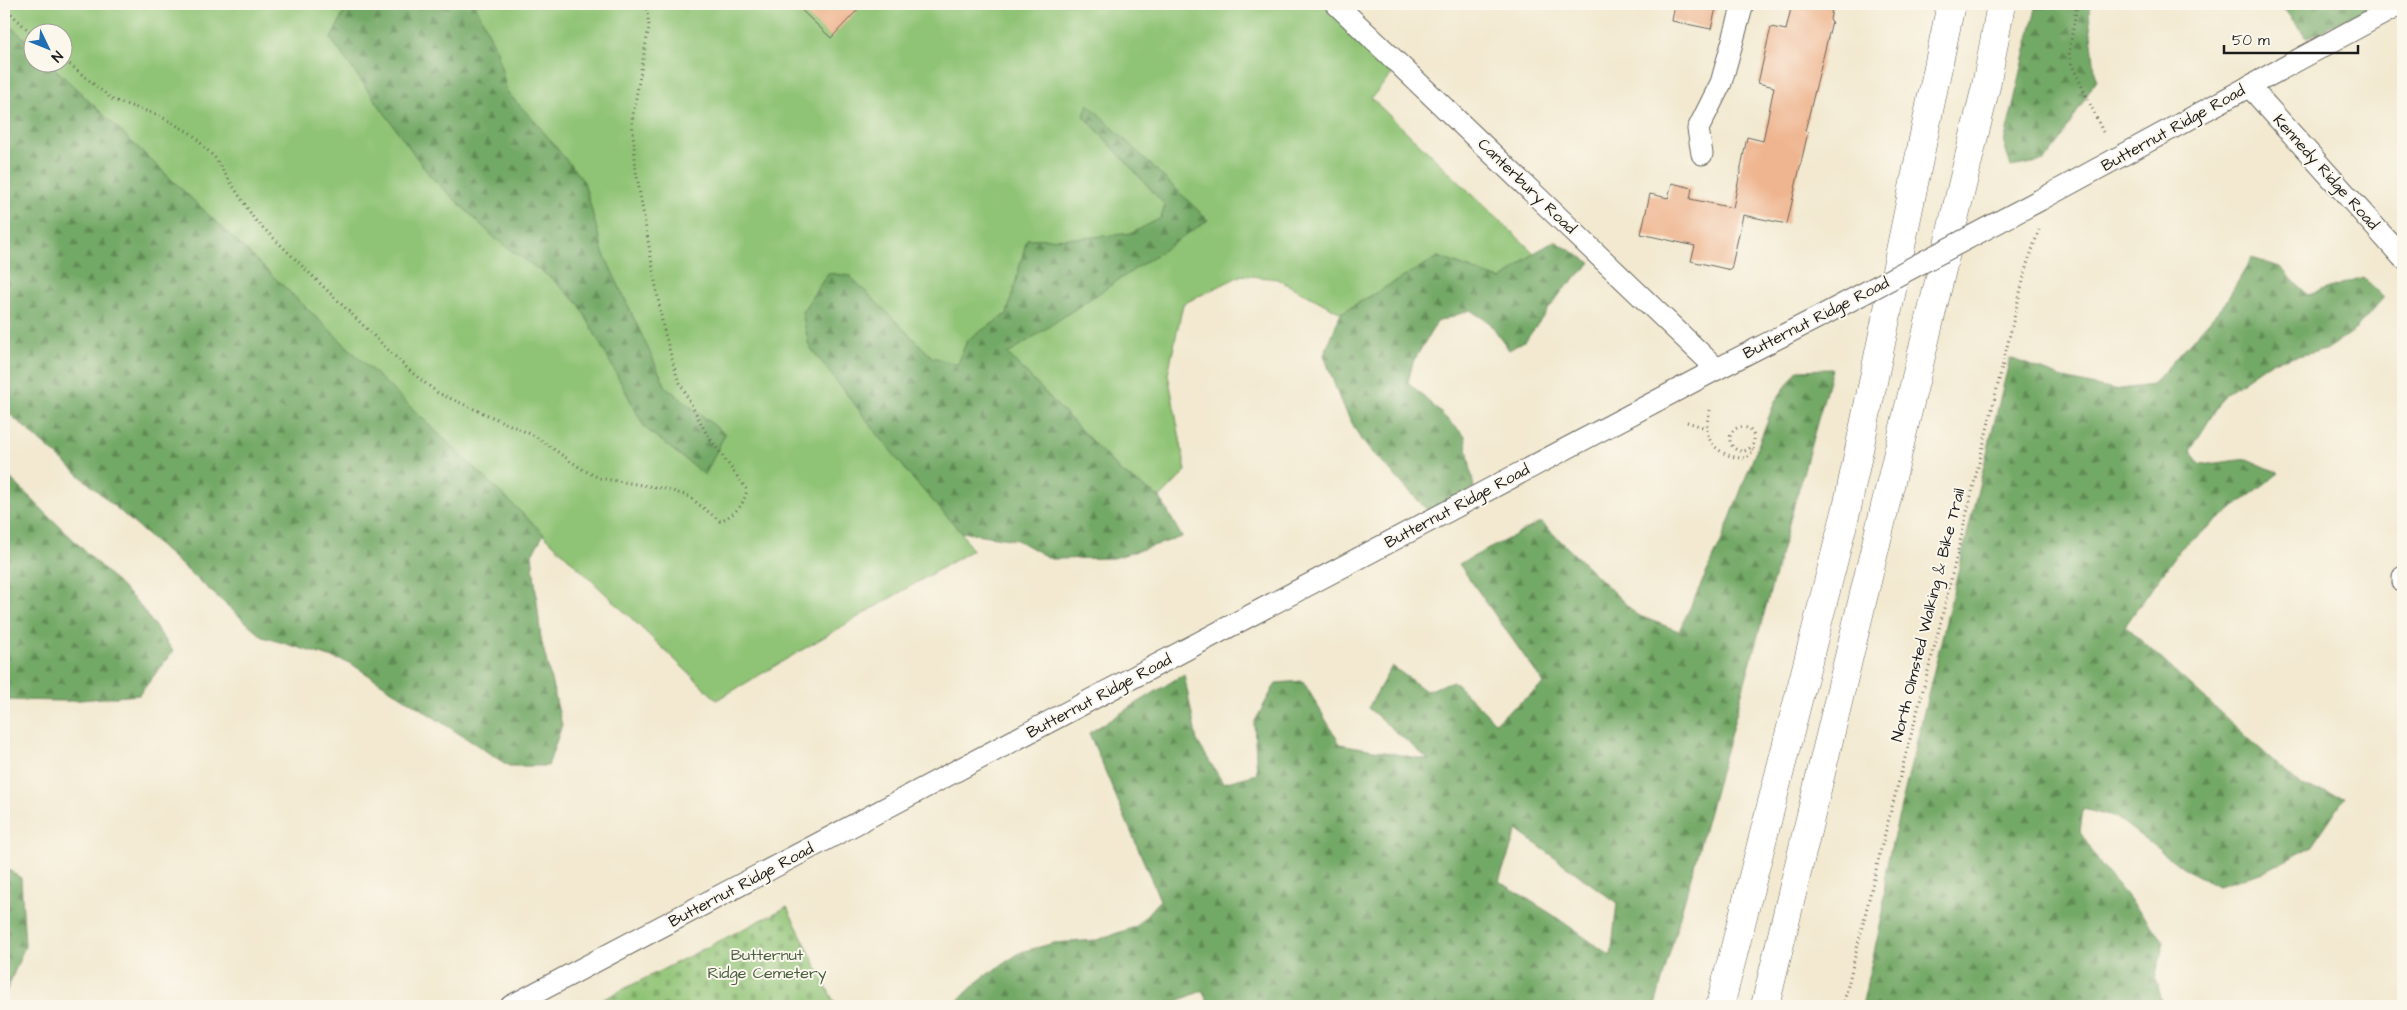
<svg xmlns="http://www.w3.org/2000/svg" width="2407" height="1010" font-family="'Architects Daughter',sans-serif">
<defs>
<pattern id="forest-firs" width="22" height="20" patternUnits="userSpaceOnUse" patternTransform="scale(1.25)"><rect width="22" height="20" fill="#73a966"/><path d="M5 1l3.5 6h-7zM16 11l3.5 6h-7z" fill="#5e8953"/></pattern>
<pattern id="cemetery-stones" width="16" height="16" patternUnits="userSpaceOnUse" patternTransform="scale(1.25)"><rect width="16" height="16" fill="#8fc375"/><path d="M2 7V4a2 2 0 0 1 4 0v3zM10 15v-3a2 2 0 0 1 4 0v3z" fill="#7ba765"/></pattern>
</defs>
<rect width="100%" height="100%" fill="#fbf7ec"/>
<filter id="ink" filterUnits="userSpaceOnUse"><feTurbulence type="fractalNoise" baseFrequency=".02" numOctaves="2"/><feDisplacementMap in="SourceGraphic" scale="10" xChannelSelector="R" yChannelSelector="G"/><feConvolveMatrix kernelMatrix="1 2 1 2 8 2 1 2 1" color-interpolation-filters="sRGB"/></filter>
<filter id="wash" filterUnits="userSpaceOnUse"><feTurbulence type="fractalNoise" baseFrequency=".0096" numOctaves="4" result="noise"/><feDisplacementMap in="SourceGraphic" scale="20" xChannelSelector="R" yChannelSelector="G"/><feGaussianBlur stdDeviation="1.12" result="paint"/><feColorMatrix in="noise" values="0 0 0 0 0 0 0 0 0 0 0 0 0 0 0 0 0 1.4 0 .05"/><feComposite in="paint" operator="in"/></filter>
<g filter="url(#wash)">
<rect width="100%" height="100%" fill="#f2e9d0"/>
<polygon fill="#8fc375" stroke="#567048" points="4,4 1324,4 1394,72 1371,98 1534,253 1502,280 1438,257 1341,313 1277,279 1242,275 1183,304 1168,374 1186,471 1160,498 1121,472 1008,354 898,427 972,550 717,700 49,63 62,62 62,32 32,32 32,46 4,20"/>
<g fill="url(#forest-firs)" stroke="#486241" fill-rule="evenodd">
<polygon points="348,4 475,4 497,51 507,92 538,125 584,182 603,252 666,387 725,434 705,475 645,428 579,304 551,278 498,241 430,176 331,39"/>
<polygon points="2037,4 2092,4 2089,15 2096,80 2061,139 2044,161 2011,167 2004,143"/>
<polygon points="2280,4 2376,4 2307,38"/>
<polygon points="4,20 32,46 32,62 49,63 544,534 532,554 541,639 562,725 548,766 509,766 350,663 263,637 4,409"/>
<polygon points="1088,104 1208,220 1008,354 1121,472 1160,498 1182,537 1114,558 1051,559 1017,540 961,532 912,478 809,346 802,312 828,273 850,276 932,357 958,364 967,340 1007,314 1027,239 1084,238 1132,233 1161,218 1165,205 1084,116"/>
<polygon points="1555,241 1591,263 1562,291 1526,340 1509,350 1490,323 1470,310 1437,322 1413,362 1408,382 1465,436 1474,488 1429,512 1361,440 1340,400 1324,355 1341,313 1438,257 1502,280 1534,253"/>
<polygon points="2252,258 2280,267 2308,295 2363,277 2384,297 2356,329 2325,350 2271,362 2226,393 2190,451 2201,465 2247,459 2279,473 2181,548 2125,626 2301,786 2345,797 2311,847 2264,872 2218,886 2183,868 2117,818 2083,809 2080,832 2100,864 2164,941 2155,979 2164,1006 1862,1006 1883,913 1886,868 2010,358 2069,380 2114,390 2152,385 2225,303"/>
<path d="M 1832,369 L 1655,1006 L 1210,1006 L 1202,991 L 1165,1006 L 952,1006 L 982,978 L 1021,952 L 1054,943 L 1097,940 L 1135,927 L 1160,900 L 1089,733 L 1184,674 L 1197,741 L 1223,783 L 1257,774 L 1254,723 L 1276,683 L 1303,681 L 1340,744 L 1429,760 L 1368,708 L 1392,666 L 1426,691 L 1453,681 L 1495,722 L 1544,684 L 1459,564 L 1541,522 L 1637,615 L 1679,631 L 1721,542 L 1775,401 L 1798,370 ZM 1517,830 L 1617,903 L 1611,956 L 1553,915 L 1499,881 Z"/>
<polygon points="4,472 138,603 173,651 139,695 69,701 4,700"/>
<polygon points="4,867 21,878 25,946 4,997"/>
</g>
<polygon fill="url(#cemetery-stones)" stroke="#567048" points="787,907 836,1006 590,1006"/>
<g id="blocks">
<g fill="#efb590">
<polygon points="795,4 863,4 831,38"/>
<polygon points="1675,4 1717,4 1711,29 1672,21"/>
<polygon points="1792,4 1833,4 1830,20 1832,21 1805,131 1808,132 1787,224 1743,215 1731,270 1691,261 1695,246 1641,234 1650,194 1668,198 1672,183 1692,188 1690,199 1733,208 1747,137 1763,141 1774,87 1758,83 1771,27 1786,30"/>
</g>
</g>
</g>
<g filter="url(#ink)">
<use href="#blocks" fill-opacity="0" stroke="#67645b" stroke-width="1"/>
<g fill="none" stroke-linecap="round" stroke-linejoin="round">
<defs>
<g id="minor">
<polyline points="1336,4 1717,369"/>
<polyline points="2249,86 2403,258"/>
<polyline points="1702,154 1698,129 1721,83 1743,4"/>
<polyline points="2040,200 2401,4"/>
<polyline points="2403,577 2403,582"/>
<polyline points="511,1006 1717,369 1821,316"/>
</g>
<g id="highway">
<polyline points="1720,1006 1847,508 1951,4"/>
<polyline points="1765,1006 1986,86 2001,4"/>
</g>
</defs>
<use href="#minor" stroke="#67645b" stroke-width="23"/>
<use href="#highway" stroke="#67645b" stroke-width="29"/>
<g stroke="#67645b" stroke-width="3" stroke-dasharray="1 4" stroke-linecap="butt">
<polyline points="2077,4 2069,53 2072,65 2103,132"/>
<polyline points="4,7 32,34"/>
<path d="M 62,58 L 113,100 L 158,115 L 192,134 L 215,158 L 255,220 L 411,372 L 438,393 L 535,436 L 582,469 L 599,478 L 666,489 L 688,496 L 720,521 C 735,514 743,507 747,490 L 706,433 L 677,377 L 663,327 L 636,171 L 632,120 L 649,26 L 646,4"/>
<path d="M 1710,410 C 1709,415 1707,421 1707,426 C 1706,447 1728,459 1746,458 L 1754,450 L 1751,446"/>
<polyline points="1687,422 1706,428"/>
<circle cx="1742" cy="439" r="12"/>
<polyline points="1843,1006 1883,841 1937,637 2027,264 2039,230"/>
</g>
<use href="#minor" stroke="#fff" stroke-width="21"/>
<use href="#highway" stroke="#fff" stroke-width="28"/>
<defs>
<polyline id="minor-bridge" points="1821,316 2040,200"/>
</defs>
<use href="#minor-bridge" stroke="#67645b" stroke-width="23" stroke-linecap="butt"/>
<use href="#minor-bridge" stroke="#fff" stroke-width="21"/>
</g>
</g>
<g text-anchor="middle" dominant-baseline="central" stroke-width="4" stroke-linejoin="round" paint-order="stroke">
<g font-size="16" fill="#1c1c1c" stroke="#fbf7ec">
<text transform="translate(2173 128) rotate(-29)">Butternut Ridge Road</text>
<text transform="translate(2326 172) rotate(48)">Kennedy Ridge Road</text>
<text transform="translate(1527 186) rotate(44)">Canterbury Road</text>
<text transform="translate(1816 318) rotate(-27)">Butternut Ridge Road</text>
<text transform="translate(1457 506) rotate(-28)">Butternut Ridge Road</text>
<text transform="translate(1928 615) rotate(-76)">North Olmsted Walking &amp; Bike Trail</text>
<text transform="translate(1099 696) rotate(-28)">Butternut Ridge Road</text>
<text transform="translate(741 885) rotate(-28)">Butternut Ridge Road</text>
</g>
<g font-size="16" fill="#4a5f40" stroke="#fbf7ec">
<text x="767" y="955">Butternut<tspan x="767" dy="18">Ridge Cemetery</tspan></text>
</g>
</g>
<rect width="2407" height="1010" fill="none" stroke="#fbf7ec" stroke-width="20"/>
<g transform="translate(48 48) rotate(133)"><circle r="24" fill="#fbf7ec" stroke="#a29f99"/>
<path d="M0-4L9 19L0 12L-9 19Z" fill="#1f6fb2"/>
<text y="-8" font-size="14" font-weight="bold" text-anchor="middle" fill="#1c1c1c">N</text>
</g>
<path d="M2224 45v8h134v-8" fill="none" stroke="#1c1c1c" stroke-width="2.5"/>
<text x="2232" y="45" font-size="15" fill="#1c1c1c" stroke="#fbf7ec" stroke-width="4" paint-order="stroke">50 m</text>
</svg>
